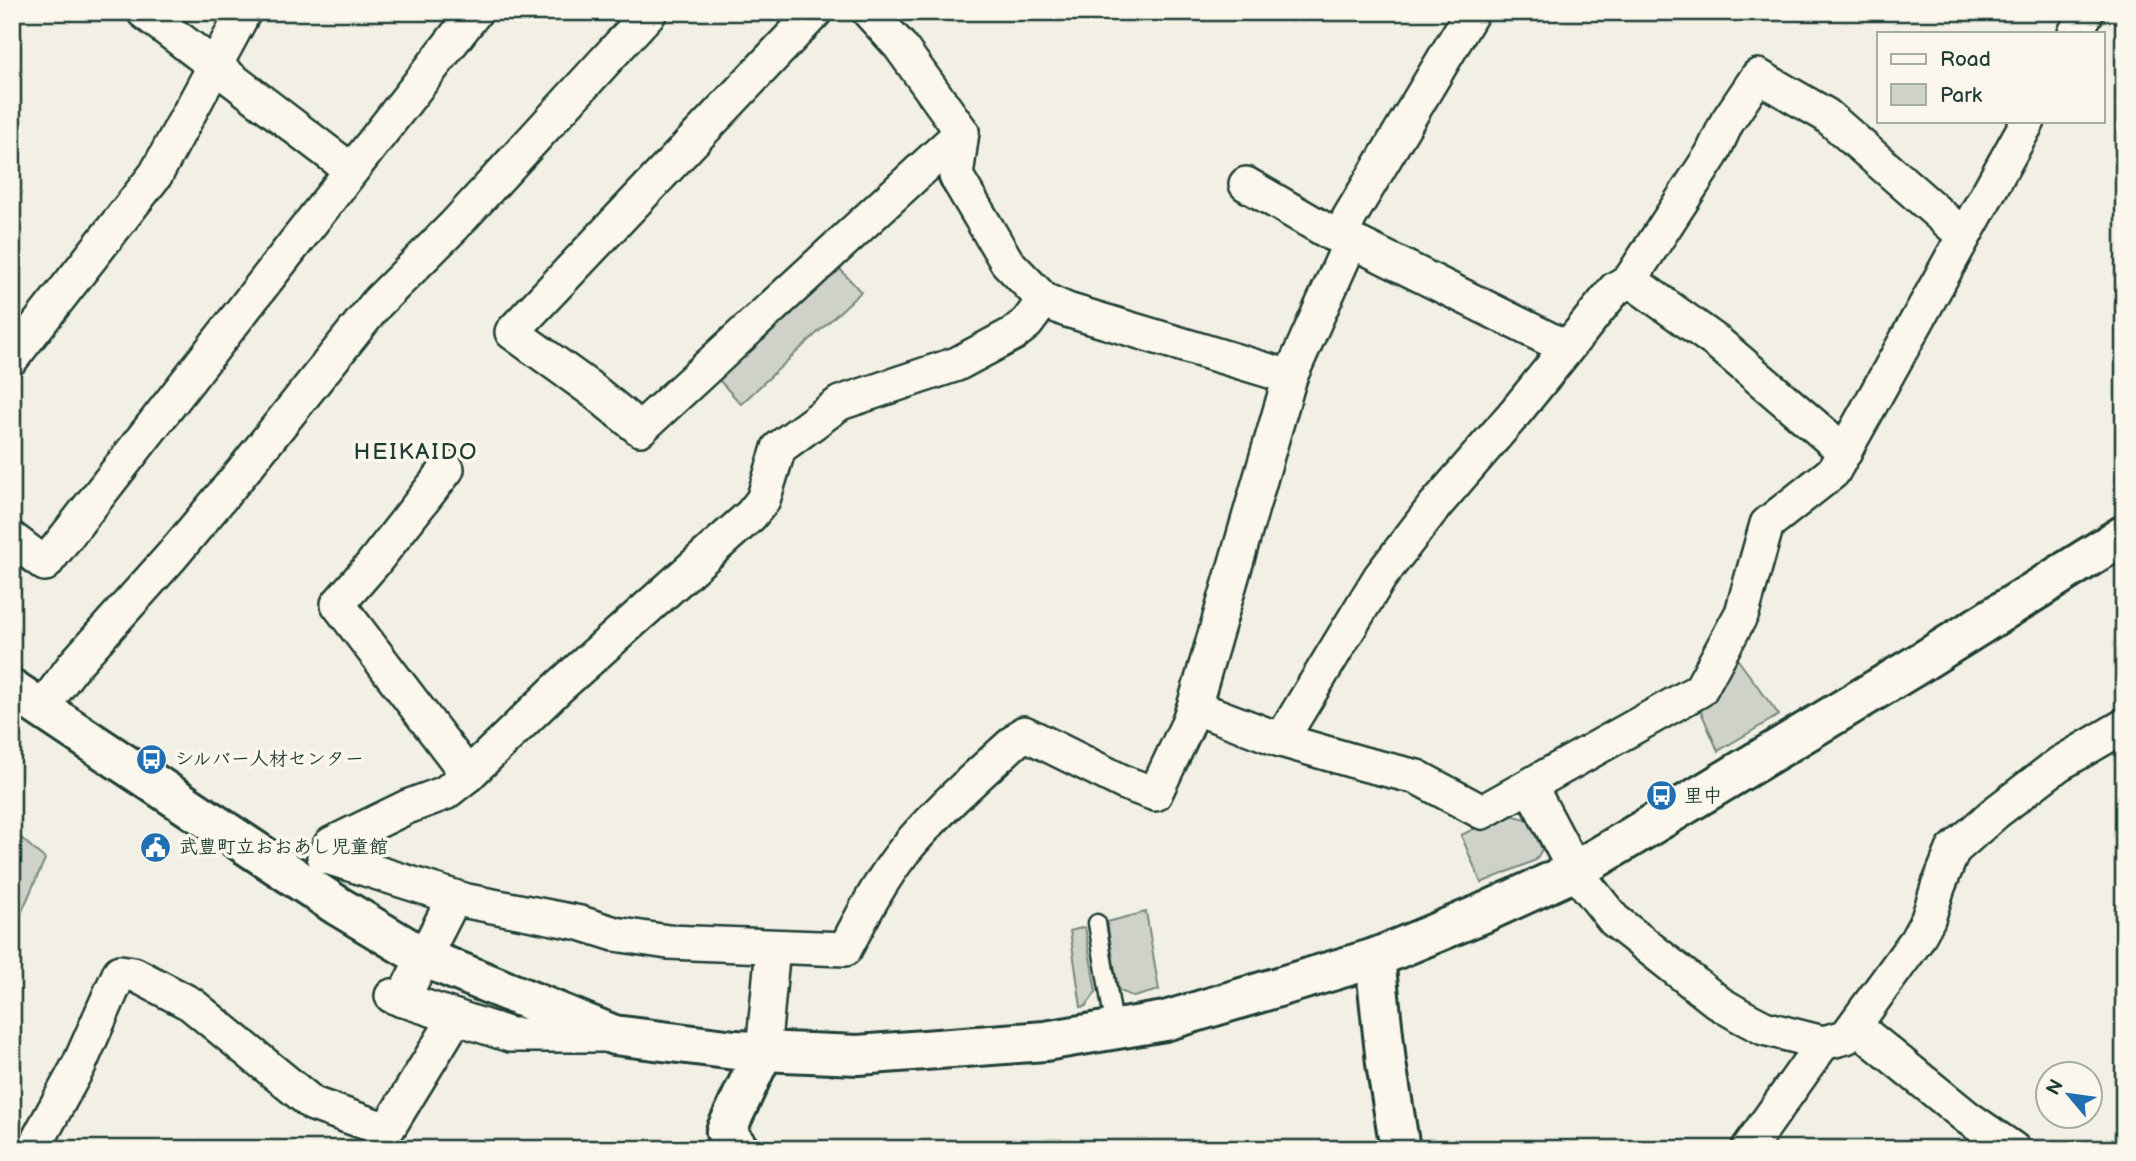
<svg xmlns="http://www.w3.org/2000/svg" width="2136" height="1161" font-family="'Balsamiq Sans','Klee One',sans-serif">
<rect width="100%" height="100%" fill="#f2f0e5"/>
<filter id="ink" filterUnits="userSpaceOnUse"><feTurbulence type="fractalNoise" baseFrequency=".0143" numOctaves="2"/><feDisplacementMap in="SourceGraphic" scale="14" xChannelSelector="R" yChannelSelector="G"/><feConvolveMatrix kernelMatrix="1 2 1 2 8 2 1 2 1" color-interpolation-filters="sRGB"/></filter>
<g filter="url(#ink)">
<g fill="#cfd2c8" stroke="#77887e" stroke-width="2">
<polygon points="839,268 861,292 741,404 719,380"/>
<polygon points="1735,656 1779,715 1718,751 1698,705"/>
<polygon points="1506,814 1527,819 1542,849 1536,860 1481,883 1461,835"/>
<polygon points="12,830 45,859 12,934"/>
<polygon points="1146,912 1159,990 1134,997 1118,990 1107,922"/>
<polygon points="1085,927 1096,992 1086,1006 1081,1007 1070,931"/>
</g>
<g fill="none" stroke-linecap="round" stroke-linejoin="round">
<defs>
<polyline id="lane" points="1097,923 1115,1031"/>
<g id="street">
<polyline points="144,12 351,170"/>
<polyline points="815,12 512,332 591,389 640,429 962,132"/>
<polyline points="869,12 900,46 962,132 956,176 1007,262 1044,300 1067,310 1290,377"/>
<polyline points="2075,33 2087,12"/>
<polyline points="1246,184 1332,234 1360,245 1567,348"/>
<polyline points="1342,238 1349,218 1472,12"/>
<polyline points="1630,280 1718,343 1845,452"/>
<path d="M 1044,300 L 1027,323 L 1013,334 L 957,364 L 840,403 L 779,448 L 763,500 L 751,515 L 559,687 L 468,775 L 445,793 L 407,807 L 331,844 L 324,856 L 467,901 L 580,923 L 615,934 L 668,942 L 845,949 C 863,915 880,881 904,851 C 939,808 983,771 1024,733 L 1125,783 L 1155,794 L 1186,728 L 1194,707 L 1290,377 L 1351,241"/>
<polyline points="12,358 156,174 244,12"/>
<polyline points="447,469 372,565 338,604 468,775"/>
<polyline points="12,539 45,564 475,12"/>
<polyline points="1194,707 1281,740 1364,764 1417,777 1482,812 1700,690 1742,613 1767,524 1833,472 2028,121"/>
<polyline points="42,708 74,665 171,557 242,472 377,303 454,226 650,12"/>
<polyline points="1281,740 1380,577 1433,508 1514,414 1615,289 1630,280 1712,154 1727,122 1758,76 1826,115 1964,236"/>
<polyline points="1530,786 1575,871 1614,920 1719,1003 1741,1016 1764,1028 1823,1043 1846,1037 1916,941 1928,919 1938,887 1953,850 1995,813 2059,764 2124,726"/>
<polyline points="392,996 510,1035 608,1035"/>
<polyline points="402,1000 454,898"/>
<polyline points="1855,1026 1968,1118 2013,1149"/>
<polyline points="763,1052 773,947"/>
<polyline points="33,1149 79,1065 120,972 134,974 191,1004 313,1104 387,1130 456,1017"/>
<polyline points="1748,1149 1823,1043"/>
</g>
<g id="secondary">
<polyline points="12,689 338,906 423,957 614,1035 735,1050 858,1055 1045,1041 1165,1021 1375,958 1481,914 1575,871 1915,666 2124,535"/>
<polyline points="1375,958 1386,1063 1400,1149"/>
<polyline points="739,1149 726,1131 763,1052"/>
</g>
</defs>
<use href="#lane" stroke="#1f3d34" stroke-width="21"/>
<use href="#street" stroke="#1f3d34" stroke-width="38"/>
<use href="#secondary" stroke="#1f3d34" stroke-width="44"/>
<use href="#lane" stroke="#fbf7ec" stroke-width="16"/>
<use href="#street" stroke="#fbf7ec" stroke-width="33"/>
<use href="#secondary" stroke="#fbf7ec" stroke-width="38"/>
</g>
</g>
<defs>
<symbol id="bus-disc" viewBox="-11 -11 22 22"><circle r="9.5" fill="#1f6fb2" stroke="#fbf7ec"/><path d="M-5-6H5V4H4V6H2V4H-2V6H-4V4H-5ZM-3.5-4V0h7V-4ZM-3.5 1.2v1.5H-2V1.2ZM2 1.2v1.5H3.5V1.2Z" fill="#fff"/></symbol>
<symbol id="civic-disc" viewBox="-11 -11 22 22"><circle r="9.5" fill="#1f6fb2" stroke="#fbf7ec"/><path d="M-.6-6.5H3V-4.5H.6V-3L4-1V1h2V6H-6V1h2V-1L-.6-3ZM-1.2 2.5V6h2.4V2.5Z" fill="#fff"/></symbol>
</defs>
<g fill-rule="evenodd">
<use href="#bus-disc" x="134" y="742" width="35" height="35"/>
<use href="#bus-disc" x="1644" y="778" width="35" height="35"/>
<use href="#civic-disc" x="138" y="830" width="35" height="35"/>
</g>
<g text-anchor="middle" dominant-baseline="central" stroke-width="7" stroke-linejoin="round" paint-order="stroke">
<g font-size="19" font-weight="bold" fill="#1f3d34" stroke="#fbf7ec" text-anchor="start">
<text x="175" y="759">シルバー人材センター</text>
<text x="1684" y="796">里中</text>
<text x="179" y="847">武豊町立おおあし児童館</text>
</g>
<g font-size="23" letter-spacing="2" fill="#1f3d34" stroke="#fbf7ec">
<text x="416" y="452">HEIKAIDO</text>
</g>
</g>
<rect width="2136" height="1161" fill="none" stroke="#fbf7ec" stroke-width="42"/>
<rect x="21" y="21" width="2094" height="1119" fill="none" stroke="#1f3d34" stroke-width="2.5" filter="url(#ink)"/>
<rect x="1877" y="32" width="228" height="91" fill="#fbf7ec" stroke="#a3ada2" stroke-width="2"/>
<rect x="1891" y="54" width="35" height="10" fill="#fbf7ec" stroke="#a3ada2" stroke-width="2"/>
<text x="1940" y="66" font-size="21" fill="#1f3d34">Road</text>
<rect x="1891" y="84" width="35" height="21" fill="#cfd2c8" stroke="#a3ada2" stroke-width="2"/>
<text x="1940" y="102" font-size="21" fill="#1f3d34">Park</text>
<g transform="translate(2069 1095) rotate(299)"><circle r="33" fill="#fbf7ec" stroke="#a3ada2" stroke-width="2"/>
<path d="M0-5L12 26L0 18L-12 26Z" fill="#1f6fb2"/>
<text y="-10" font-size="19" font-weight="bold" text-anchor="middle" fill="#1f3d34">N</text>
</g>
</svg>
